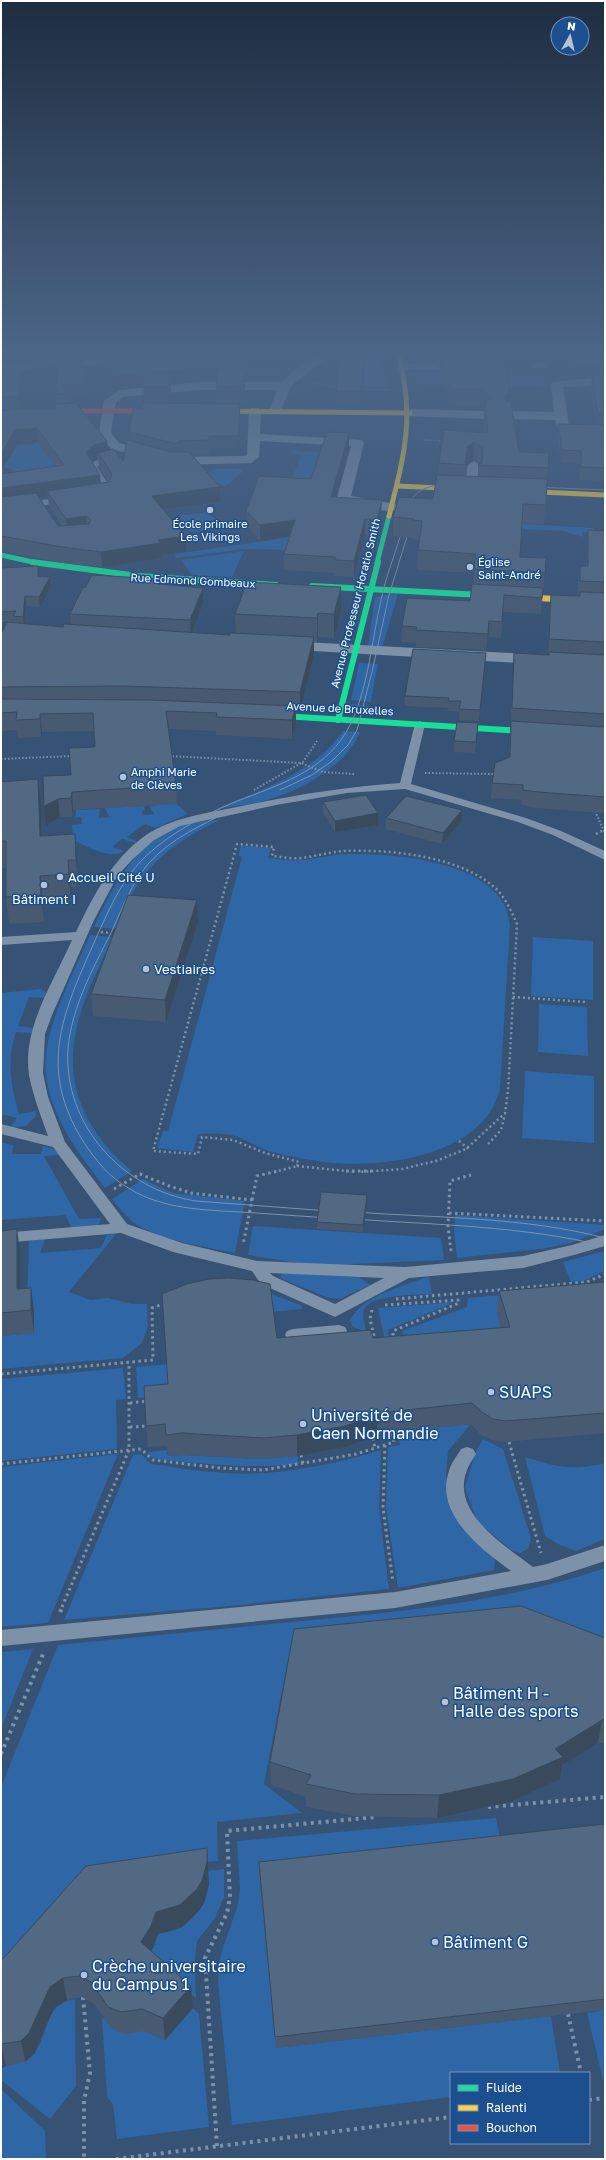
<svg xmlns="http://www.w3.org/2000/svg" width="606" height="2160" font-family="'Golos Text',sans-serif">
<rect width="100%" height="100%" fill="#365274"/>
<g fill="#2f66a5">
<polygon points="365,352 378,352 388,387 364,386"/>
<polygon points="454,367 455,370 439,370 441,378 543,377 548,382 546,386 420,384 416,370"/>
<path d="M 38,442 L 63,477 L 16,475 L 11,469 L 3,467 L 17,444 C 23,443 28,448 36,443 L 33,443 Z"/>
<polygon points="293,450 324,453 313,488 289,487 301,455 292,454"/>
<path d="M 215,469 L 241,469 L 243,471 L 226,486 C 217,487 212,480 205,474 Z"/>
<polygon points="526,497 524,524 593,528 593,533 583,532 583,537 563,531 500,528"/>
<polygon points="209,512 222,528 192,532 179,516"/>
<polygon points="257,512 307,530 290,550 243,549 176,558 175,554 279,539"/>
<polygon points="244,551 232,577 192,575 181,560"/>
<polygon points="398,594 382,648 368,645 375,598 382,595"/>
<polygon points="359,663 378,664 371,702 351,700"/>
<polygon points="350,704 370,706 368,715 356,714 350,709"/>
<path d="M 343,731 L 360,732 C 346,766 302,790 267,800 C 251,805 232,806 215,809 C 262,789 313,774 343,731 Z"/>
<path d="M 175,803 L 188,814 L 155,828 L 145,824 L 127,837 L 137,841 L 135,843 L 122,839 L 112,847 L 125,851 C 107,860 90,847 73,840 L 72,825 L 82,824 L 81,817 L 73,818 L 76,816 L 76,810 L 100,809 L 99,818 L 109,817 L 105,808 L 144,806 L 145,810 L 142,810 L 143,815 L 154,814 L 149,806 Z"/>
<path d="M 222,819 C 191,834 161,851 141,880 C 131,894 124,913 116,929 L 94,927 C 112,888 134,845 176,827 C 189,822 208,822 222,819 Z"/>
<path d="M 241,846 L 271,848 L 268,858 C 279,859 291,861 302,860 C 317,859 332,854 347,854 C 392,853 482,860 505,906 C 507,911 508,918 510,924 L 500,1090 C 497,1096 495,1104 492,1109 C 460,1162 365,1170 310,1160 C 296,1157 279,1155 266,1150 C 255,1146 245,1139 235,1136 C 224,1133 210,1134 198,1134 L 193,1152 L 157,1148 L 163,1131 L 168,1131 L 242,857 L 238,856 Z"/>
<path d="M 90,935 L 113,937 C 101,964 86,991 79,1019 C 61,1081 84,1131 132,1171 L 105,1188 C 79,1154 50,1117 46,1073 C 41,1032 74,973 90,935 Z"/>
<polygon points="533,937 593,941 593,1000 531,996"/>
<path d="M 40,989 L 46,992 L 45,998 L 29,997 L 18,1026 L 35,1028 L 33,1033 L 16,1032 C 6,1060 11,1086 19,1114 L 36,1111 L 36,1116 L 26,1126 L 10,1128 L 17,1118 L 1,1114 L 1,993 Z"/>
<polygon points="539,1004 587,1007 588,1056 538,1052"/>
<polygon points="525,1071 594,1076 594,1143 522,1138"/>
<polygon points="1,1142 13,1145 12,1154 41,1154 43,1146 55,1150 59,1155 44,1156 79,1219 101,1218 99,1224 93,1227 72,1229 65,1215 1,1220"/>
<path d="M 143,1179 L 173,1193 L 245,1201 L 235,1253 C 207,1247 156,1240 133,1222 C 125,1215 118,1207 112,1199 Z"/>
<polygon points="455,1215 605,1225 605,1229 571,1243 541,1249 457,1258 454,1231"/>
<polygon points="253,1226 441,1238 444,1260 331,1265 291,1262 248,1255"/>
<polygon points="116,1234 69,1292 91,1300 108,1298 132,1304 147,1304 148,1326 142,1343 123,1358 1,1369 1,1336 34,1333 27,1304 29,1241 45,1239 40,1253 101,1248 107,1235"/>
<polygon points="605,1251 605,1271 585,1280 571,1282 563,1262"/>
<polygon points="282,1273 359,1277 370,1285 340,1299 329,1298 280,1278"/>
<path d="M 429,1276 L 432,1294 C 416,1295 370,1294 364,1310 C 362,1316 365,1326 366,1332 L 353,1327 L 350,1321 C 360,1296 405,1286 429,1276 Z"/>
<polygon points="605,1281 605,1303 497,1312 507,1348 408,1356 402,1331 467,1307 468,1298 591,1287"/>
<polygon points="264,1291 300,1305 303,1309 271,1312"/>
<polygon points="455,1302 388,1330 389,1337 384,1337 378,1308"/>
<polygon points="167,1364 169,1395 138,1398 136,1367"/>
<polygon points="123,1368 126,1399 116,1400 117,1449 1,1461 1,1379"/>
<polygon points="471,1424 448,1451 446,1475 451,1503 495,1558 494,1570 398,1588 386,1508 388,1447 400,1445 396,1432"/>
<polygon points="483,1439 503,1449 531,1538 528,1549 520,1553 511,1550 477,1521 465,1488 475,1453"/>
<path d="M 167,1450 L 168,1456 L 183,1455 L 263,1459 L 297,1456 L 299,1464 C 248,1469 204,1464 154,1459 L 148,1452 Z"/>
<path d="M 381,1450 L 379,1508 L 389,1589 L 229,1606 L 64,1620 L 133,1455 L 141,1454 L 151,1464 C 188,1469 227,1476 264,1473 C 304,1470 343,1462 381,1450 Z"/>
<polygon points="118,1454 48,1623 1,1627 1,1467"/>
<path d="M 525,1457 C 557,1467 571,1471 605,1463 L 605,1539 L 576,1551 L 558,1544 L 545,1536 Z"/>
<path d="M 605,1568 L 605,1661 L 291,1644 L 264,1784 L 302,1813 L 217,1822 L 218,1861 L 184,1863 L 1,1979 L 1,1787 L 58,1645 C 139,1637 221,1629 302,1621 C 403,1612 508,1601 605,1568 Z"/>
<polygon points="33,1649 1,1729 1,1652"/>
<polygon points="496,1818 502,1848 275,2048 551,2016 560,2073 451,2073 451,2097 232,2125 218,1983 219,1963 223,1947 238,1905 240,1889 237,1841"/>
<path d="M 224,1869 L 224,1897 L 215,1918 L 197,1941 L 195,1958 L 196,1998 L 145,1959 L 153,1948 L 158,1934 C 166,1932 175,1931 182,1927 C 200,1914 212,1893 207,1871 Z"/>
<path d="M 75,1999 L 76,2086 L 50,2119 L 1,2080 L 1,2068 C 12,2062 23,2065 32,2056 C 50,2036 42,2004 75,1999 Z"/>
<polygon points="193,2008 199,2014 209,2127 117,2139 113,2105 107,2096 102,2018 139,2030 145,2031 165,2040"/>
<polygon points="605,2010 605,2080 603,2080 587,2013"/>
<polygon points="1,2089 45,2131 46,2159 1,2159"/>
</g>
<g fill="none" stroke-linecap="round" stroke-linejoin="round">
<g stroke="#7d92a8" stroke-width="1.5" stroke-dasharray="1 1.5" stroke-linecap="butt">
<polyline points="314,383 338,388"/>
<polyline points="359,389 390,390"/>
<polyline points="424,440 445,441"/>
</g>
<g stroke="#7d92a8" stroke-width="2" stroke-dasharray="1.5 2" stroke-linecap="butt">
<polyline points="169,756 301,763 323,772 354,774"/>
<polyline points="1,759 72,756"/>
<polyline points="425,773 496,774"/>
<polyline points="254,790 303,762 317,741"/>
<polyline points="595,811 604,831"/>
</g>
<g stroke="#7d92a8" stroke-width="2.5" stroke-dasharray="2 3" stroke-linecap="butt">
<polyline points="604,830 605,832"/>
<polyline points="596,834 604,830"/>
<polyline points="101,932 110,933"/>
<polyline points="513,997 587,1002"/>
<polyline points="459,1141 470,1150"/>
<polyline points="488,1144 501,1130 505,1114"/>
<polyline points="297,1166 356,1172"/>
<path d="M 297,1166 L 299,1162 L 265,1153 L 233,1140 L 202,1137 L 198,1154 L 153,1151 L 237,844 L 274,847 L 272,856 C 282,857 292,859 302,858 C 316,856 330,852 344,851 C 390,849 457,856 493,886 C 504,895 511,910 517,924 L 508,1091 L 505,1113 L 466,1149 L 436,1161 L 402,1169 L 361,1172"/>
<polyline points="274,1172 297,1166"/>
</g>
<g stroke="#7d92a8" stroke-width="3" stroke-dasharray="2.5 3.5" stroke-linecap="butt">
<polyline points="346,1171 375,1171"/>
<polyline points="114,1189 140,1174 169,1186 191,1193 252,1200 243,1245"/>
<polyline points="252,1200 257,1176 278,1171"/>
<polyline points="449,1213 605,1221"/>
<polyline points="451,1251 448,1226 450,1181 471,1175"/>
<polyline points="396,1299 587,1282 605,1274"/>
<polyline points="385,1305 458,1300 459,1303 393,1331 393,1339"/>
<polyline points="372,1310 370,1319 375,1340"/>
<polyline points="1,1374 153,1360 152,1308 166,1303"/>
<polyline points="130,1403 148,1401"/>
<polyline points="130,1427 147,1426"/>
<polyline points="373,1438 375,1448"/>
<polyline points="509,1442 541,1553"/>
<polyline points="385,1445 383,1508 393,1582"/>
<polyline points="301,1455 303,1464"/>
<polyline points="1,1464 141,1449 153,1460 220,1468 263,1470 356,1454 394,1442 392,1432"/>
<polyline points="62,1607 129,1450 129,1363"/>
</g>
<g stroke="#7d92a8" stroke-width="4" stroke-dasharray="3 4.5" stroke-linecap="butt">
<polyline points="60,1612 63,1606"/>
<polyline points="1,1754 43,1654"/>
<polyline points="488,1807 605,1797"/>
<polyline points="83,1997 90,2073 84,2101 84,2159"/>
<polyline points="568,2014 581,2073"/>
<polyline points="589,2100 605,2098"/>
<polyline points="217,2146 205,1958 227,1913 230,1898 227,1831 376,1817"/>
<polyline points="116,2159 451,2117"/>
</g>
<g fill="#7d92a8" fill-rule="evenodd">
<path d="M 108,457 L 118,457 L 122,459 C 115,465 105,460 97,467 L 112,490 L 110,495 L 101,498 L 97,495 L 104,490 L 89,467 L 95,461 Z"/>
<polygon points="66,497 70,500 69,502 1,511 1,505"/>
<path d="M 420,721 L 425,724 L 411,784 L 526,818 L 561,831 L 605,851 L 605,860 L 553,835 L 518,822 L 405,789 L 347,793 L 276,805 L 180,826 L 154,840 L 133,859 L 118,875 L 94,920 L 52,1015 L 45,1034 L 43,1073 L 48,1097 L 65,1142 L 127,1224 L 182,1243 L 257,1261 L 405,1267 L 523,1256 L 572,1245 L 605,1235 L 605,1246 L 574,1255 L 523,1268 L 409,1278 L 335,1317 L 261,1284 L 252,1271 L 173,1252 L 121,1233 L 1,1243 L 1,1233 L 110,1224 L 53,1147 L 1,1134 L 1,1124 L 48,1136 C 41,1116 33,1096 29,1075 C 22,1028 54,981 72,940 L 1,945 L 1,937 L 76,932 C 93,896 112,859 146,835 C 172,818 202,814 232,808 C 288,796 343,787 400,783 L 415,724 ZM 270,1273 L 384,1278 L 335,1304 L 273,1276 Z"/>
<polygon points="339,1325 345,1327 347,1331 345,1335 339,1337 293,1341 287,1339 285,1335 287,1331 293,1329"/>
<path d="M 467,1447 L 473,1449 L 476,1454 C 473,1459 469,1464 467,1470 C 450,1512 505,1546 533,1567 L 547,1564 L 605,1545 L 605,1561 L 547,1580 L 395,1608 L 1,1646 L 1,1630 L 395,1592 L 511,1571 C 481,1549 434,1514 449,1471 C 451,1463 457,1456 461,1449 Z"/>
</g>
<g fill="#7d92a8" fill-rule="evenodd">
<polygon points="154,352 192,352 186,355 1,375 1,369"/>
<path d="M 321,352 L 335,352 L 292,385 L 279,414 L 271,414 L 269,411 L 277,390 L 200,390 L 123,397 L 116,402 L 111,433 L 119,443 L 173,457 L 244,456 L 247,455 L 249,411 L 251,408 L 259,408 L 261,411 L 260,434 L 362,440 L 364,443 L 351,496 L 395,504 L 397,507 L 395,510 L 390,511 C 378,510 344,508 337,498 L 351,446 L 260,441 L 259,457 L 251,463 L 173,465 L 111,449 L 99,433 L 104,401 L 120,390 L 200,382 L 282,382 L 298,367 Z"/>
<polygon points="502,362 543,362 549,365 543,368 498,367 496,365"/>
<polygon points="470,363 474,364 476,366 474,368 403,370 397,367 403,364"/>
<polygon points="605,377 605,385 563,387 569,426 605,428 605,436 559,432 555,420 509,419 503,415 509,411 554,412 551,384 553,382"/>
<polygon points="410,409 483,411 489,415 483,419 406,416 404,413"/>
<polygon points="474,461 480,465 479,481 472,485 465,481 468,465"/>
<polygon points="285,641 605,658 605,668 279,649 277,646 279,643"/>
</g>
<g stroke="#16e098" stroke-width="5">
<polyline points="1,555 37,563"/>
<polyline points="377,563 389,516"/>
</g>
<g stroke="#16e098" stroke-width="6">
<polyline points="32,562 138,576 276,585"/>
<polyline points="312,586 538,598"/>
<polyline points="267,715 540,732"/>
<polyline points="338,720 378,562"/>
</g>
<g stroke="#ffcf43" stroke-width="5">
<polyline points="211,411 410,413"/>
<polyline points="397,486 465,489"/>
<polyline points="518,491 605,495"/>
<path d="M 389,516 C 405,452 415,417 398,352"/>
</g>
<polyline stroke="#ffcf43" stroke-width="6" points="538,598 605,602"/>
<polyline stroke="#f24e42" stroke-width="5" points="1,415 55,411 163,411"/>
<g stroke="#7e92a7" stroke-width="1">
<polyline points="535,487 605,490"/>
<path d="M 407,508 C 413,490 428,486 445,484"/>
<polyline points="280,790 312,775 332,761 348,745 357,730 372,672 389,595 410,527"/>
<path d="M 232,810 C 203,824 170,839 148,864 C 131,884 122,909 111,933 C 93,968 71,1009 68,1049 C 63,1125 123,1190 196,1201 L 329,1211"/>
<path d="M 355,1212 C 437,1218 525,1217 605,1238"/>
<path d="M 329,1218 C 300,1216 270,1214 241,1212 C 203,1210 163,1209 130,1189 C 110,1178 95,1160 83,1141 C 38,1069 62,1015 93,945 C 107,914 121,879 146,856 C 170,834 200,817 230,804 C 269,788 315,776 341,740 C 368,703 371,640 382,596 C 387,572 397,550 403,526"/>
<path d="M 353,1219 C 437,1225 523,1226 605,1246"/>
</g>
</g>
<g fill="#475a72" fill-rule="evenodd">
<path d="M 1,352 L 84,358 L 83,358 L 84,368 L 83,397 L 68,398 L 68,403 L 107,441 L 108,451 L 123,461 L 129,441 L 129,432 L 142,409 L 144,403 L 143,385 L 115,387 L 102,366 L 102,356 L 97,357 L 94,352 L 318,352 L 315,354 L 281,356 L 283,360 L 283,372 L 247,374 L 246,380 L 245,380 L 245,392 L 244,401 L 241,401 L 241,407 L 240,407 L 240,416 L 238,448 L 209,448 L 209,453 L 190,453 L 220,487 L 220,502 L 163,510 L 186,551 L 161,555 L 162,558 L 102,567 L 63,563 L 1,551 L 1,474 L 55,467 L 38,442 L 17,445 L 1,471 L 1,411 L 55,409 L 56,404 L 56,379 L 20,384 L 21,408 L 1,409 ZM 217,379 L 216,386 L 216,404 L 170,404 L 171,394 L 170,383 ZM 98,458 L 99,467 L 108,482 L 100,483 L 92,462 ZM 48,497 L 49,506 L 62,526 L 58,526 L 40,498 Z"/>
<polygon points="335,352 363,352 361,403 336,403 336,391 339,353 336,353"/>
<path d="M 433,352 L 528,352 L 532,360 L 531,377 L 507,377 L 509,402 L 519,452 L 549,453 L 544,524 L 522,523 L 520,557 L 546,558 L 541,614 L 503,612 L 501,638 L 488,637 L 486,650 L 416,647 L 416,643 L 401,642 L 402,626 L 470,601 L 473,584 L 474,573 L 417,570 L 418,550 L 419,540 L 413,539 L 413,538 L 393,536 L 393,517 L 433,499 L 438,475 L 439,463 L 485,432 L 484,420 L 484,411 L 483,409 L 482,406 L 450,406 L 439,371 L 439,362 L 436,362 ZM 473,460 L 480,464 L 478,465 L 478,476 L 466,476 L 467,465 Z"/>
<polygon points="556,352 605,352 605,481 579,480 580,464 561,463 557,436 558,424 596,424 591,387 592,376 559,375"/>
<polygon points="349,447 335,497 381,515 376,536 365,535 354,577 334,576 334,573 284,570 284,554 290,537 260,541 247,526 246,511 311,479"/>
<polygon points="588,530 605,531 605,813 536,808 522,805 522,800 491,798 492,783 509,757 514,653 549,655 549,654 548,654 550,609 551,595 579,596 579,595 578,595 578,580 580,566 586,566 587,544"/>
<polygon points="1,568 39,576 50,577 51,587 40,607 26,606 25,623 63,627 71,625 70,614 161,584 203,588 203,603 192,632 230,635 236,633 235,614 341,587 341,611 334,638 318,637 317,642 314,642 314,655 300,710 296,710 296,724 292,739 216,735 216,731 169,729 176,785 177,804 73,810 73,817 60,817 46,826 44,806 95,747 94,731 42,732 41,737 18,738 17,730 1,731 1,634 7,622 1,622"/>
<polygon points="485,663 479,721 459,720 459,712 447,711 448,708 405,706 405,696"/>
<polygon points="478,723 475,753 454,752 454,741"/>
<polygon points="1,782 41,805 42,836 75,834 77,861 78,887 71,887 71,901 43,903 44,922 9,924 6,897 6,868 1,868"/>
<polygon points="323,802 378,825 335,832 323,813"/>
<polygon points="386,818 461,821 442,844 385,829"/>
<polygon points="198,922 166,1022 93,1016 91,994"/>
<polygon points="367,1201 363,1232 317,1229 317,1222"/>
<polygon points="1,1231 20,1252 20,1289 31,1288 34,1311 34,1333 1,1336"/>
<polygon points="605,1282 605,1433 504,1442 491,1440 480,1434 471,1424 387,1433 386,1435 377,1436 345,1447 297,1456 263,1459 183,1455 168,1456 167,1446 148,1447 146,1426 168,1384 277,1338 373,1338 501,1328 497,1312 499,1291"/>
<polygon points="605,1638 605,1743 598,1743 562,1765 560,1779 510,1802 437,1818 354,1816 306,1807 306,1797 271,1785 270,1762"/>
<polygon points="605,1824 605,2010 276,2048 259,1874 259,1862"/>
<polygon points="209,1885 204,1903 199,1911 182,1927 158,1934 153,1948 151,1951 191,1986 193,2008 165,2040 145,2031 124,2034 111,2028 94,2004 82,1997 67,2000 54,2008 34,2054 25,2062 6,2066 1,2069 1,1961"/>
</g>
<g fill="#394a5c">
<polygon points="37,352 84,352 84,358 83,358 84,368 83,397 82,385 83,358 1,369 1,357"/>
<polygon points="97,352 140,352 102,354 102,356 97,357"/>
<polygon points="363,352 361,403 361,391"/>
<polygon points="246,362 247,374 246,380"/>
<polygon points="57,366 58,378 20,384 21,408 19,396 19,372"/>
<polygon points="219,367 219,379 170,383 171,394 170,406 169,383 115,387 115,375"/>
<polygon points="245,371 245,392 244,401 244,381"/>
<polygon points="240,381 241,401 241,407 240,386"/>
<polygon points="509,392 508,410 503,398"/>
<polygon points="240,404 240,416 238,448 238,436"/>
<polygon points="37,428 38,442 17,445 1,471 1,454 15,430"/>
<polygon points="349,433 349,447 331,513 331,497"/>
<polygon points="107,441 108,456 98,453 98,458 95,460 88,467 86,452 94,445"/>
<polygon points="474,442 473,460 467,465 464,465 468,446"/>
<polygon points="100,475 101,490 47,491 48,497 1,503 1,488"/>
<polygon points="220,487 220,502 152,511 152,496"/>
<polygon points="382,500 381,515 376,536 377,520"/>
<polygon points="86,516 87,532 68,534 66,519"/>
<polygon points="365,519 365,535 354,577 354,561"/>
<polygon points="295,520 295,536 260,541 260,525"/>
<polygon points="185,536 186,551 161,555 162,558 102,567 101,552 158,540"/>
<polygon points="50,577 51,587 40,607 39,597"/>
<polygon points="341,587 341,611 334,638 334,614"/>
<polygon points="203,588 203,603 191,635 190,620"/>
<polygon points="25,596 26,606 24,627 23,617"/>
<polygon points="318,613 318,637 317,642 317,618"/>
<polygon points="489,621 488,637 486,650 488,634"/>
<polygon points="314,637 314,655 300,710 300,692"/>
<polygon points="296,706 296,724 292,739 292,720"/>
<polygon points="40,714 42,732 41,737 40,719"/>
<polygon points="38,779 41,805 42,863 40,836"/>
<polygon points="72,792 73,810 73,817 71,798"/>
<polygon points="58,799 60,817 46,826 44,806"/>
<polygon points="462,810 461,821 442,844 443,833"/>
<polygon points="378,813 378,825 335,832 335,821"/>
<polygon points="75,834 77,861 78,887 76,860"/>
<polygon points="68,860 71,887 71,901 69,874"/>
<polygon points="40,876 43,903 44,922 41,895"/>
<polygon points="197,900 198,922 166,1022 165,1000"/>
<polygon points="367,1195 367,1201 363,1232 363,1225"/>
<polygon points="17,1229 20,1252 20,1312 17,1289"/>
<polygon points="31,1288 34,1311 34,1333 31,1310"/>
<polygon points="378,1415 377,1436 345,1447 297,1456 297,1435"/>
<polygon points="602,1720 598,1743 562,1765 560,1779 510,1802 437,1818 439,1795 555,1749"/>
<polygon points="207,1848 209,1885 204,1903 199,1911 182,1927 158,1934 153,1948 143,1964 141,1942 156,1912"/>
<polygon points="63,1978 67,2000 54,2008 34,2054 25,2062 21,2041 50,1987"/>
<polygon points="191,1986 193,2008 165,2040 163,2018"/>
<polygon points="1,2045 6,2066 1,2069"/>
</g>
<g fill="#526984" stroke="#394a5c">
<polygon points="1,352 37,352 1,357"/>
<polygon points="115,352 280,352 283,360 246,362 246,368 219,368 219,367 115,375 102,354"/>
<polygon points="339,352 363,352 361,391 336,391"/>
<polygon points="528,352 532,360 505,360 509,392 503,398 511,403 519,452 549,453 548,468 478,465 482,463 483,447 474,442 468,446 465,462 467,465 439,463 444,430 488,433 485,403 492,398 484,392 483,389 450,389 440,354"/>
<polygon points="558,352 605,352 605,365 560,363"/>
<polygon points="83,356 82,385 62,385 68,393 56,394 57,366 19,372 19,396 1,397 1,364"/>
<polygon points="217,371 245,371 244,381 240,381 240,386 216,386"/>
<polygon points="170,374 169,386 143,386 144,376"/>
<polygon points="605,374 605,414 598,414 592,375"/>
<polygon points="76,403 107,441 94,445 86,452 100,475 1,488 1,474 64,465 37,428 15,430 1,454 1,411 17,409 55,409 55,404"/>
<polygon points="143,403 240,404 238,436 209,436 209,440 178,441 180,443 173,443 129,432 133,409 142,409"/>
<polygon points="558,424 605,425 605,468 581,467 581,451 562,450"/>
<polygon points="327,432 349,433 331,497 382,500 377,520 365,519 354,561 335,560 335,557 284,554 295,520 260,525 246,511 259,476 311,479"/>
<polygon points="127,440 172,452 189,452 220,487 152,496 185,536 158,540 161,543 101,552 62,547 1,536 1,497 36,493 58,526 89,524 91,520 86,516 66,519 47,491 109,482 112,474 98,453 113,449 123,461"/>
<polygon points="437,475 547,479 546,505 523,504 520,557 546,558 545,573 474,569 476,554 418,550 422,521 413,520 414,519 393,517 399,497 433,499"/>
<polygon points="588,530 605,531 605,582 580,581 580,566 588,566"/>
<polygon points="38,566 38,576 50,577 39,597 25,596 23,617 13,616 16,611 1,612 1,568"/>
<polygon points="92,575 161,579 158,584 203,588 190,620 70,614 83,587 85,588"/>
<polygon points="247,582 341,587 334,614 318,613 317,618 235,614"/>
<polygon points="472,584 543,588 542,598 504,595 502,622 489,621 488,634 416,630 417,627 402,626 407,598 470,601"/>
<polygon points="580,592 605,593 605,642 549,639 551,595 580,596"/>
<polygon points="7,622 63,627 64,624 230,635 231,633 314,637 300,692 124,686 1,687 1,634"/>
<polygon points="413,649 486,653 480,710 459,709 461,701 448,701 449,698 405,696"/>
<polygon points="549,652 605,655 605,714 512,708 514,653 549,655"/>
<polygon points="1,699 151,700 296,706 292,720 216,717 217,713 166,711 176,785 72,792 71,798 58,799 44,806 43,776 71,775 69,748 95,747 93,713 40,714 40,719 16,720 17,712 1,713"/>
<polygon points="511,721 605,727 605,797 538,792 523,790 523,785 492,783 495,763 510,757"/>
<polygon points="457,722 478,723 476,742 454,741"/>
<polygon points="38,779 40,836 75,834 76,860 68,860 69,874 40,876 41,895 6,897 6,841 1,841 1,782"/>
<polygon points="366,795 378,813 335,821 323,802"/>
<polygon points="406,796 462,810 443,833 386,818"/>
<polygon points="128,895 197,900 165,1000 91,994"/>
<polygon points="321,1192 367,1195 363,1225 317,1222"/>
<polygon points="17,1229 17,1289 31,1288 31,1310 1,1313 1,1231"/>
<polygon points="229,1278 253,1280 270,1284 277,1338 371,1330 373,1338 510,1327 499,1291 605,1282 605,1413 506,1421 493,1419 482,1412 472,1403 387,1412 387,1414 378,1415 345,1426 297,1435 263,1438 182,1433 166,1435 165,1424 146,1426 144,1386 168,1384 162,1294 187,1284 209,1279"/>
<polygon points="521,1606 605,1638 605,1720 602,1720 555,1749 563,1757 513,1779 439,1795 355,1794 306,1784 311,1775 270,1762 294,1629"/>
<polygon points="605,1824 605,1999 275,2037 259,1862"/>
<polygon points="207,1848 207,1862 202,1881 197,1889 180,1905 156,1912 151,1926 141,1942 191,1986 163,2018 142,2009 121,2012 108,2007 91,1982 79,1976 63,1978 50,1987 29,2033 21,2041 1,2044 1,1961 86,1866"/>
</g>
<linearGradient id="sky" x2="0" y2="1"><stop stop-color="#1e2d40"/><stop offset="0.54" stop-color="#4c6688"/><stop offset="1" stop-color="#4c6688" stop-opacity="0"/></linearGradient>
<rect width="606" height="654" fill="url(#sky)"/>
<g fill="#b9c2ce" stroke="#1b4f8f" stroke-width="1.5">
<circle cx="210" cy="510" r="4"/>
<circle cx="470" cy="567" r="4"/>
<circle cx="123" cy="777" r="4"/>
<circle cx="60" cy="877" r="4"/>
<circle cx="44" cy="885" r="4"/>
<circle cx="146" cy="969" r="4"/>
<circle cx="491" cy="1392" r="4"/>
<circle cx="303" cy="1424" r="4"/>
<circle cx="445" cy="1702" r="4"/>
<circle cx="435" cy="1942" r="4"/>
<circle cx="84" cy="1975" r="4"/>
</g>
<g text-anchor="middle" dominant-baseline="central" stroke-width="3" stroke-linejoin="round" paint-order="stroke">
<g font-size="11" fill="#fff" stroke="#1b4f8f" text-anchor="start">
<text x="210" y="523" text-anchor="middle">École primaire<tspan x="210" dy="13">Les Vikings</tspan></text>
<text x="478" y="561">Église<tspan x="478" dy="13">Saint-André</tspan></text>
<text x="131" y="771">Amphi Marie<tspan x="131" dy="13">de Clèves</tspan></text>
</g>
<g font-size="11" fill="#fff" stroke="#1b4f8f">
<text transform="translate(193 580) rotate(3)">Rue Edmond Gombeaux</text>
<text transform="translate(355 603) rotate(-76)">Avenue Professeur Horatio Smith</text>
<text transform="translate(340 708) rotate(3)">Avenue de Bruxelles</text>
</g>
<g font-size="13" fill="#fff" stroke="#1b4f8f" text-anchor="start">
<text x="68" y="877">Accueil Cité U</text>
<text x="44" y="899" text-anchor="middle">Bâtiment I</text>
<text x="154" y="969">Vestiaires</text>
</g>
<g font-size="16" fill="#fff" stroke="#1b4f8f" text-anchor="start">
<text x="499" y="1392">SUAPS</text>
<text x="311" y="1415">Université de<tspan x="311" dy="18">Caen Normandie</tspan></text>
<text x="453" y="1693">Bâtiment H -<tspan x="453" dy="18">Halle des sports</tspan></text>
<text x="443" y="1942">Bâtiment G</text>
<text x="92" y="1966">Crèche universitaire<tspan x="92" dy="18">du Campus 1</tspan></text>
</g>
</g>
<rect width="606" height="2160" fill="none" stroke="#ffffff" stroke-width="4"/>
<rect x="450" y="2072" width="140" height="72" fill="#1b4f8f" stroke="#7695bc"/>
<rect x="458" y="2085" width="20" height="6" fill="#16e098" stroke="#7695bc"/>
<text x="486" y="2092" font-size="12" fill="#ffffff">Fluide</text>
<rect x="458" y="2105" width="20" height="6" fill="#ffcf43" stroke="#7695bc"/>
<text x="486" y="2112" font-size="12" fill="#ffffff">Ralenti</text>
<rect x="458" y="2125" width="20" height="6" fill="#f24e42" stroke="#7695bc"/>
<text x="486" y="2132" font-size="12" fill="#ffffff">Bouchon</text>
<g transform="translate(570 36) rotate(8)"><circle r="19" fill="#1b4f8f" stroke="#7695bc"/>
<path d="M0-3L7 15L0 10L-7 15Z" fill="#b9c2ce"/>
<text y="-6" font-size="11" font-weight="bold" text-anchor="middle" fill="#ffffff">N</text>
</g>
</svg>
